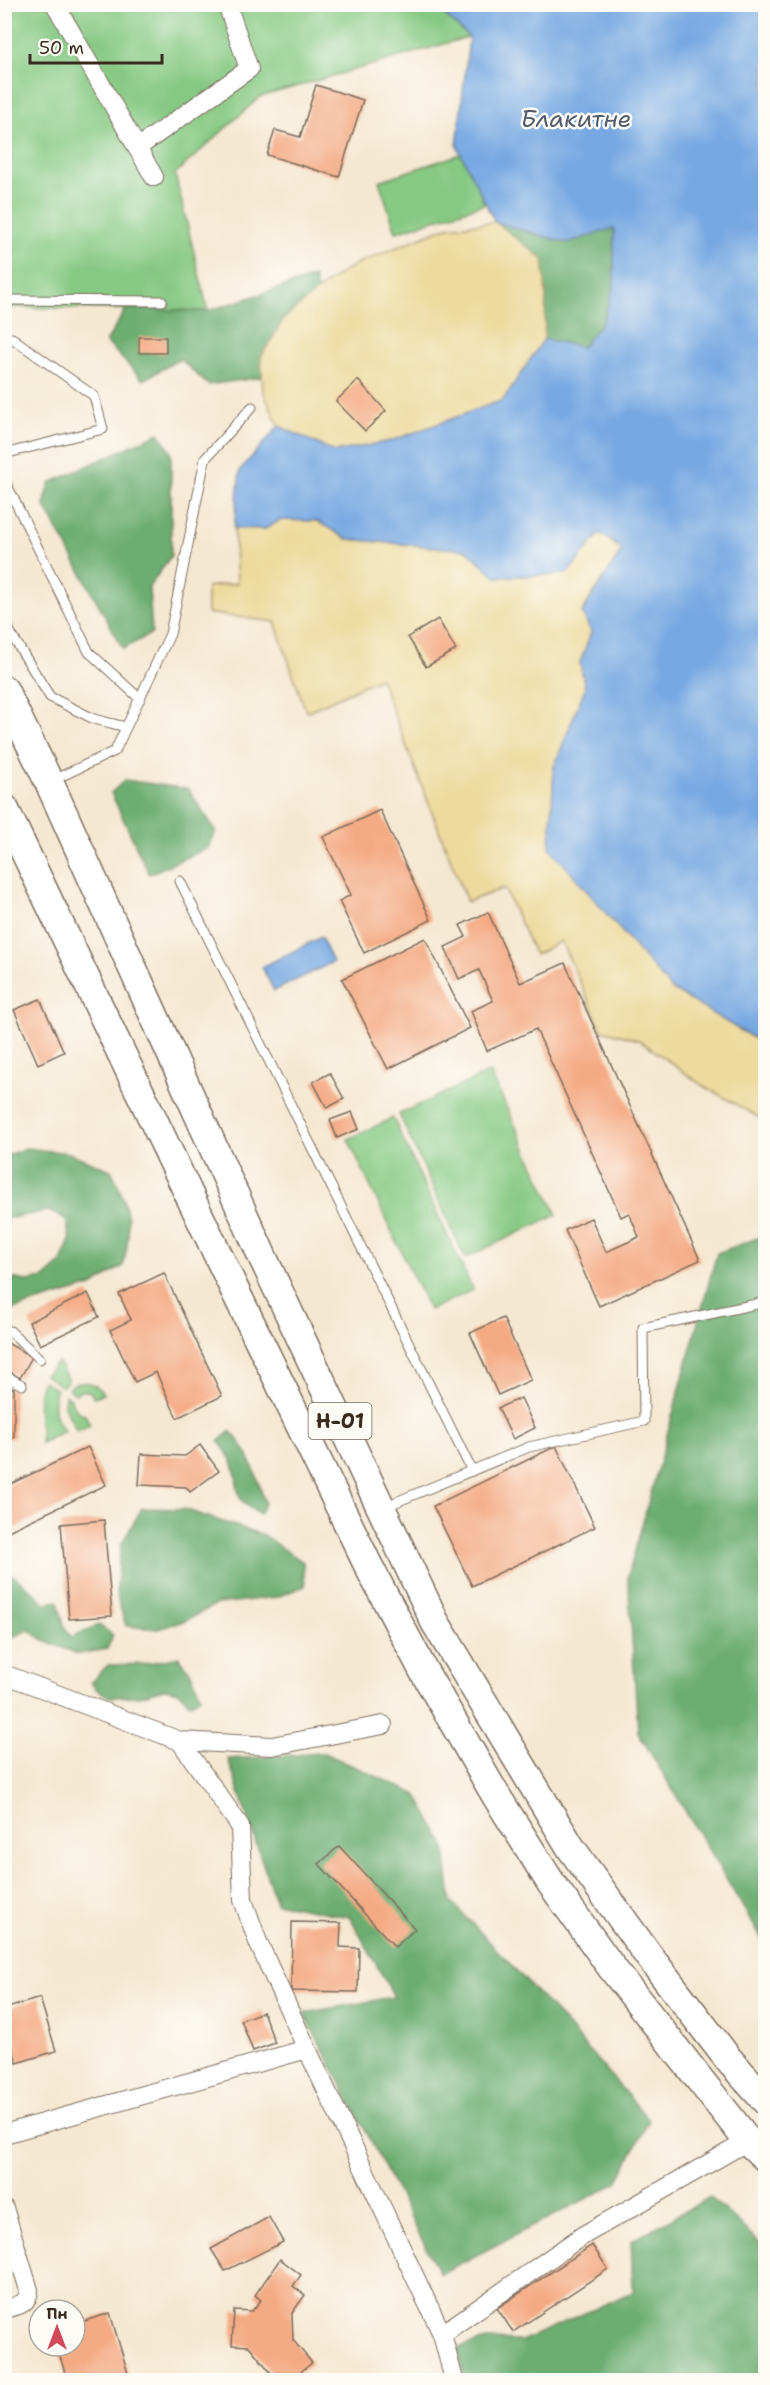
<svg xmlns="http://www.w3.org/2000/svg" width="770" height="2385" font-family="'Shantell Sans',sans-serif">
<rect width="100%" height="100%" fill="#fdfcf7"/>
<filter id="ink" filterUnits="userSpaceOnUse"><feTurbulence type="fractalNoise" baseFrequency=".0167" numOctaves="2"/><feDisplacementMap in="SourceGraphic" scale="12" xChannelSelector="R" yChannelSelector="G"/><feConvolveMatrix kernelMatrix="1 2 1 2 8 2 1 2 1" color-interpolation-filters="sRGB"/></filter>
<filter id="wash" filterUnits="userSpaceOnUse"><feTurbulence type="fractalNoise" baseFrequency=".008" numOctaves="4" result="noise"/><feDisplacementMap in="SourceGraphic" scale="24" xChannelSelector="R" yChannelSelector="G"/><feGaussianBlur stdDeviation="1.35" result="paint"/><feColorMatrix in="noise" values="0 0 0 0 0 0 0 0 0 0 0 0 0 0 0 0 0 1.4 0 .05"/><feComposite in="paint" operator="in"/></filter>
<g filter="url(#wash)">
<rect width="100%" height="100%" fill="#f5e8d1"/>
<g fill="#86c983" stroke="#607a50" stroke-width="1.5">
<polygon points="5,5 434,5 469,37 260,97 175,174 208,311 5,307"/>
<polygon points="467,152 484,204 396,232 379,181"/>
<polygon points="490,1072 557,1215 465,1258 399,1114"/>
<polygon points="393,1118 473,1290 429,1310 348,1139"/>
<polygon points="58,1362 68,1380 62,1387 45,1375"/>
<path d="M 43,1381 L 57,1390 C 49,1404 56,1419 64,1431 L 41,1443 C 40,1428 35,1393 43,1381 Z"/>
<path d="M 77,1382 C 89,1382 96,1383 103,1394 L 94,1397 L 89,1391 L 79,1391 L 76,1394 L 68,1389 Z"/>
<polygon points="65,1395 71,1398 72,1404 78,1412 85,1414 90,1425 77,1431 64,1406"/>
</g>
<g fill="#6cad71" stroke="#546c48" stroke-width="1.5">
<polygon points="495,222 567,243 614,227 614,287 603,322 582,347 544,339 546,295"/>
<polygon points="314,277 317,291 284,319 261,357 262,377 208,385 180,359 143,380 106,342 126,309 208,311"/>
<polygon points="159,433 171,452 171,556 149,587 152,633 123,649 44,505 50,483"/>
<polygon points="125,780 188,789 216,831 208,848 149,874 111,793"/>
<path d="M 26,1148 L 69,1153 L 111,1170 C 129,1206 133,1226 123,1266 L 92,1286 L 5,1312 L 5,1277 L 27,1281 L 44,1278 L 60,1264 L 70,1240 L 66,1219 L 48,1211 L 5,1219 L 5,1156 Z"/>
<polygon points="765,1235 765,1944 638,1732 628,1576 717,1253"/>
<path d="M 230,1431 C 250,1450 257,1477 265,1503 L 260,1514 C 228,1498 243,1488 232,1462 C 229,1455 223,1448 219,1441 Z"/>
<polygon points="142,1508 184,1509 263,1535 303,1562 305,1586 277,1597 218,1604 184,1621 158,1629 126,1626 116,1593 121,1545"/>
<polygon points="12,1575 29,1588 45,1603 58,1601 64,1626 71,1637 99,1625 113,1635 107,1649 78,1654 45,1641 29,1630 5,1640 5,1580"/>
<polygon points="179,1657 191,1673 201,1697 189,1704 180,1692 164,1689 139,1696 109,1697 96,1689 91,1682 108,1665 144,1664"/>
<polygon points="324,1753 416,1794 445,1846 451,1901 560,2017 649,2120 617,2183 440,2274 304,2013 394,1997 350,1917 276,1903 228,1759"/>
<polygon points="710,2197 765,2247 765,2380 465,2380 457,2348 487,2340 521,2341 633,2292 631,2241"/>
</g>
<g fill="#eeda9e" stroke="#94825e" stroke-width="1.5">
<polygon points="495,222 543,259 546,295 544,339 503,400 391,441 335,452 279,426 263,391 261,357 284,319 328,282 356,264 446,227"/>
<polygon points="280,520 317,521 347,539 467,550 496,577 567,574 600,533 622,550 582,611 592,632 580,663 585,688 554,767 550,848 671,989 765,1045 765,1121 702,1085 639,1040 602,1030 561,941 535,955 504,888 467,902 380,678 306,712 275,622 207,613 207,587 237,583 234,528 265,529"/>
</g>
<g fill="#76a8e2" stroke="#586980" stroke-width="1.5">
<polygon points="434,5 765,5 765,1045 671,989 550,848 554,767 585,688 580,663 591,632 582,612 622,550 600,533 567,574 496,577 467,550 347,539 317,521 281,520 265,529 234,528 240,470 279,426 335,452 391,441 503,400 544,339 582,347 603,321 614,287 614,228 567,243 495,222 457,146 469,37"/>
<polygon points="321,937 333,962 274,991 262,967"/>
</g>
<g id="blocks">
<g fill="#f4aa83">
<polygon points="316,85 363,100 339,177 267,155 275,130 300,137"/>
<rect x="139" y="337" width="27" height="16"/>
<polygon points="358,380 386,411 365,431 336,401"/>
<polygon points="438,619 456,650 426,667 408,637"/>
<polygon points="380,810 431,920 364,953 339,901 351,895 323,837"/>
<polygon points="488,912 520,983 565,963 700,1260 599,1306 565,1230 591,1218 606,1252 639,1237 629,1213 621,1217 536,1029 487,1051 471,1011 493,1001 479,970 459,979 445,947 466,937 460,925"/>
<polygon points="425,938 470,1028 388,1069 342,979"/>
<polygon points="40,999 64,1052 38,1064 14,1010"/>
<polygon points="330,1073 344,1099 327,1108 313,1082"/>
<polygon points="352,1112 359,1129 337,1138 330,1120"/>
<polygon points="164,1273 222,1396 177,1418 156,1372 135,1382 110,1330 131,1320 119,1294"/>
<polygon points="88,1293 99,1317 40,1345 29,1322"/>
<polygon points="503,1318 531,1380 498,1395 470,1333"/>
<polygon points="4,1341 32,1357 20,1378 4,1369"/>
<rect x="4" y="1388" width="10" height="50"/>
<polygon points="521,1398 535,1428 513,1439 498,1408"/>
<polygon points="200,1445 219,1471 190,1492 186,1487 139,1485 141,1454 185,1456"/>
<polygon points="556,1446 595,1527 472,1586 433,1506"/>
<polygon points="88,1447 106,1485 4,1533 4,1487"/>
<polygon points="104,1520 112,1616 69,1619 61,1524"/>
<polygon points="339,1846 415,1929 395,1947 319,1864"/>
<polygon points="292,1922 341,1923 340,1947 359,1948 358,1992 291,1991"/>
<polygon points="40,1998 56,2051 17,2063 4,2021 4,2009"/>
<polygon points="263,2012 275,2043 253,2051 241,2020"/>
<polygon points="269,2217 283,2242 225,2271 211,2249"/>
<polygon points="592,2245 608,2269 513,2332 497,2308"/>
<polygon points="280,2259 301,2275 293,2286 305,2295 292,2313 293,2340 312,2363 290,2380 277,2380 249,2346 232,2345 234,2310 252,2311 261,2300 255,2295"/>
<polygon points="110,2313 130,2380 67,2380 57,2346 75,2346 75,2324"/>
</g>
</g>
</g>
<g filter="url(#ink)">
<use href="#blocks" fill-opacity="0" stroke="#7c6c5d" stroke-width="1.5"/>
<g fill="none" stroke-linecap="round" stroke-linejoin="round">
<defs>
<g id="service">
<polyline points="4,300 162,301"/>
<polyline points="4,340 12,338 94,396 103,429 4,454"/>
<polyline points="4,479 89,652 140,699"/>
<polyline points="4,618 11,634 50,697 94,719 126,727"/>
<polyline points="51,781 115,751 170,634 205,459 252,407"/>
<polyline points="180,881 472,1471"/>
<polyline points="10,1331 40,1359"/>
<polyline points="4,1375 22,1385"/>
<polyline points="384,1507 529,1447 644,1421 643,1328 766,1302"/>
</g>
<g id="minor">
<polyline points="55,4 154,177"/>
<polyline points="137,148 249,69 227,4"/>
<polyline points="4,1674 180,1741 272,1746 383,1725"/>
<polyline points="180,1741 240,1826 243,1900 258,1942 307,2049"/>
<polyline points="4,2134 307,2049 442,2334 454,2380"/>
<path d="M 4,2208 L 29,2290 C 28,2305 17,2306 4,2309"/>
<polyline points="442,2334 582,2236 748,2141"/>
</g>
<g id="primary">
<polyline points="4,690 49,782 263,1258 435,1622 571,1848 648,1955 729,2060 766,2101"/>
<polyline points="4,808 239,1299 368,1565 422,1668 495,1794 551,1883 612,1968 748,2141 766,2158"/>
</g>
</defs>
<use href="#service" stroke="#7c6c5d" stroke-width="11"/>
<use href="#minor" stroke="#7c6c5d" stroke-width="20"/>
<use href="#primary" stroke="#7c6c5d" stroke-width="31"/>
<use href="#service" stroke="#fff" stroke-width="9"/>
<use href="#minor" stroke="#fff" stroke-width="18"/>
<use href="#primary" stroke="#fff" stroke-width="28"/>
</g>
</g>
<g text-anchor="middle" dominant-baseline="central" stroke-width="5" stroke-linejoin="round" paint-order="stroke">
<rect fill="#fdfcf7" stroke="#75695f" stroke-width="1.5" x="308.5" y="1403" width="63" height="36" rx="4.5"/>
<g font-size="21" font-weight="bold" fill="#3b2a1e">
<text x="340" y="1421">Н-01</text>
</g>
<g font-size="24" font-style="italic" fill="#535c6c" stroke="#fdfcf7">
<text x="576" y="119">Блакитне</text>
</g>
</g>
<rect width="770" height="2385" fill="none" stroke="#fdfcf7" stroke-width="24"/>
<g transform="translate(57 2328)"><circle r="28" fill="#fdfcf7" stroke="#afa8a0" stroke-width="1.5"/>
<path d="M0-4.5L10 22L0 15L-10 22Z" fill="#d1495b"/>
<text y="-9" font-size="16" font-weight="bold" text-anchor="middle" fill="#3b2a1e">Пн</text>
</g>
<path d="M30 54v9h132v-9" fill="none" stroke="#3b2a1e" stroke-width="3"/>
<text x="39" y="54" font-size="18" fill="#3b2a1e" stroke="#fdfcf7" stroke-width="4.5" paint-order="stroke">50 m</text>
</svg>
